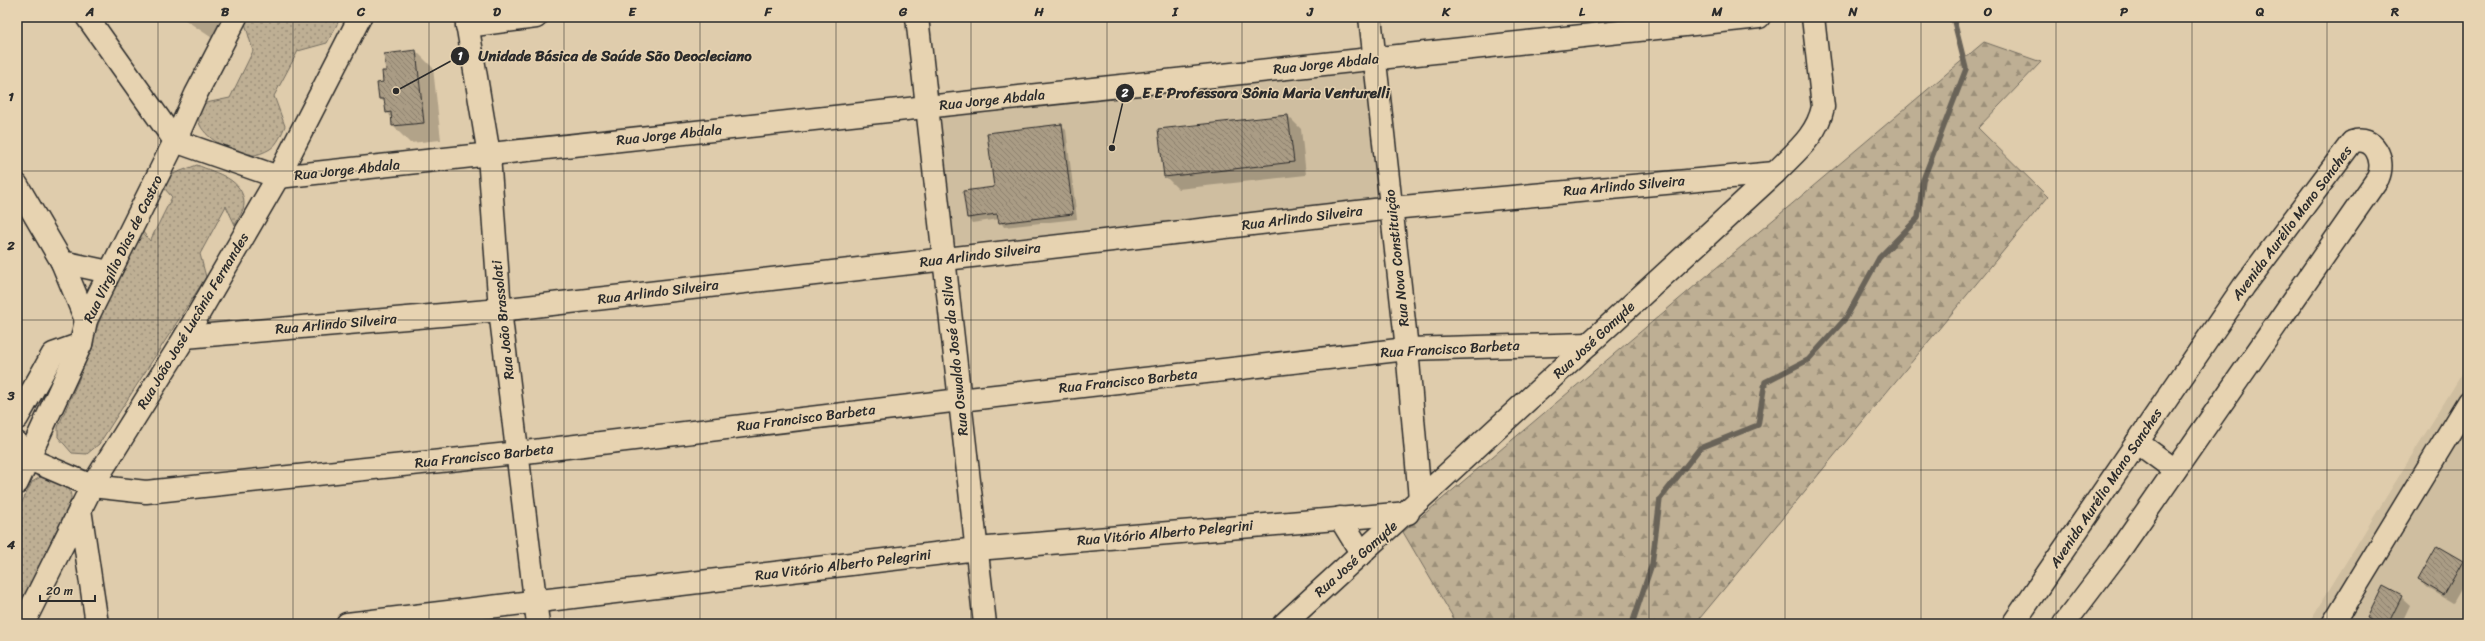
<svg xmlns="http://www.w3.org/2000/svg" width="2485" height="641" font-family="Sriracha,sans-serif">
<defs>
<pattern id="grass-dots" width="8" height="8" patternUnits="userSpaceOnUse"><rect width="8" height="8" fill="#beaf94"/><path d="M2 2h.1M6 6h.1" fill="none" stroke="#9b8f79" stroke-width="1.8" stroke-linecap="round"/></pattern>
<pattern id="forest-firs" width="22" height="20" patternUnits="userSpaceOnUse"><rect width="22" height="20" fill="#beaf94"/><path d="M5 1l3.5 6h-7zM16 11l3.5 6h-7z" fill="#9b8f79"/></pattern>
<pattern id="building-back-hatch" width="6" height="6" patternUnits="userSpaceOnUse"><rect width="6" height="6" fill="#aa9c85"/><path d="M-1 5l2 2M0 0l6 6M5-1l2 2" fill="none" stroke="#8b7f6d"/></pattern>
</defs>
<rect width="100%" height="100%" fill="#dfccac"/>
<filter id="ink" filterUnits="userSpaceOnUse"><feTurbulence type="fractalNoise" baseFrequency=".025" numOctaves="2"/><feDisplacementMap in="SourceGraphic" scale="8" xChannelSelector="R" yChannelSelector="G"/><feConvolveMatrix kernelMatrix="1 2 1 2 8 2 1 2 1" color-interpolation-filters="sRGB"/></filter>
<g filter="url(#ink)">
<g fill="#cfbea0" fill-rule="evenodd">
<path d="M 1371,66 L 1386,200 L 948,245 L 934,118 ZM 1288,115 L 1293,162 L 1164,176 L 1158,129 ZM 1062,124 L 1073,214 L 999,223 L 987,133 ZM 986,188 L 990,215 L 967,218 L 963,191 Z"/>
<polygon points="2468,364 2468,624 2308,624"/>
</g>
<g fill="url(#grass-dots)" stroke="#746d60">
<path d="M 248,17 L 341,17 L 327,43 L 298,51 L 274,96 L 285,126 C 282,133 278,144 270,149 C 265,152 256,156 250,155 C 234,154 207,140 200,125 C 197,119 200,111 201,104 L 230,98 L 253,51 L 245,23 Z"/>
<path d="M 197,165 C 216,173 244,179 244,204 C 244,210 238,219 235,225 L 226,206 L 200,254 L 206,277 L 99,444 L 87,454 L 72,453 L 58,437 L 58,427 L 79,379 L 109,294 L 139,227 L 150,241 L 172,197 L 164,188 L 170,175 Z"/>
<path d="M 49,472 C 62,477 72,485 71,501 L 25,595 L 17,599 L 17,512 L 32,482 Z"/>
</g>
<polygon fill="url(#forest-firs)" stroke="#746d60" points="1984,42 2041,62 1978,128 2048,197 1695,624 1457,624 1403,532"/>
<g fill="#0003">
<polygon points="181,17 231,17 218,42"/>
<polygon points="416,51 433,68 441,140 410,143 393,126 392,118 387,112 386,104 380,98 387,72"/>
<polygon points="1288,116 1301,129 1306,175 1178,189 1165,176"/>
<polygon points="1061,125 1066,130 1077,219 1004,227 999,219 972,223 968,218 995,188"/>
<polygon points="2438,548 2468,567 2468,577 2453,603 2428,588 2419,580"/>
<polygon points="2401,597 2410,605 2401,624 2375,624 2368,617"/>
</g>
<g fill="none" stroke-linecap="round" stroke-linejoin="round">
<polyline stroke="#696358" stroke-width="5.5" points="1632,624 1652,564 1660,499 1700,448 1758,425 1765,382 1808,360 1846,318 1879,258 1918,218 1923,180 1966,69 1953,17"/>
</g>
<g fill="url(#building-back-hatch)" stroke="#2b2b2b">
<polygon points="416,50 424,123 392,126 391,112 386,113 384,99 379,99 377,83 383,82 382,71 386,71 384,54"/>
<polygon points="1288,115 1294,162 1164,177 1158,129"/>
<polygon points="1062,124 1073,214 999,223 997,214 967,218 963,191 994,187 987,133"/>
<polygon points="2437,546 2463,561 2444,595 2418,580"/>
<polygon points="2383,586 2402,596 2388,624 2379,624 2367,618"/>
</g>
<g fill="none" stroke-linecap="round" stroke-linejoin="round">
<defs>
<g id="minor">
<polyline points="87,17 175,141 278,177 1759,17"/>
<polyline points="466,17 489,155 500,310 538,624"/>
<polyline points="917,17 985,624"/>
<polyline points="1370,17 1407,349 1420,499"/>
<polyline points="467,26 536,17"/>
<polyline points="17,185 62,262 86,320"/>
<polyline points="62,262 109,272"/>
<polyline points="185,337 500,310 1392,208 1775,173"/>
<polyline points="17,418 53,354 81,344"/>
<polyline points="2137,442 2175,470"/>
<polyline points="17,443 29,459 92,486 146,492 517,453 960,400 1407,349 1589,344"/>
<polyline points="80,509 97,624"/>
<polyline points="1340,518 1362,554"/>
<polyline points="347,624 977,549 1408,513"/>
<path d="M 1284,624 L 1775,173 C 1795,152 1817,136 1823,107 L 1813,17"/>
<path d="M 2013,624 L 2244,286 L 2352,142 C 2374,134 2386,160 2378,178 L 2117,554 L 2064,624"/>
<polyline points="2333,624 2468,402"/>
</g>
<g id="major">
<polyline points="17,483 81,344 86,320 175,141 196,94 236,17"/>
<polyline points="23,624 92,486 185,337 278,177 360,17"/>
</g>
</defs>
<use href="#minor" stroke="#2b2b2b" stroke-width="25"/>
<use href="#major" stroke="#2b2b2b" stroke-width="25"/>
<use href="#minor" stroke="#e7d3b1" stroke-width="22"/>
<use href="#major" stroke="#e7d3b1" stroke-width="22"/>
</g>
</g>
<path fill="none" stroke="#2b2b2b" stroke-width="1" stroke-opacity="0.55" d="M 158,17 L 158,624M 293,17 L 293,624M 429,17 L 429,624M 564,17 L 564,624M 700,17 L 700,624M 836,17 L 836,624M 971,17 L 971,624M 1107,17 L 1107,624M 1242,17 L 1242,624M 1378,17 L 1378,624M 1514,17 L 1514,624M 1649,17 L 1649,624M 1785,17 L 1785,624M 1921,17 L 1921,624M 2056,17 L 2056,624M 2192,17 L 2192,624M 2327,17 L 2327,624M 17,171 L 2468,171M 17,320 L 2468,320M 17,470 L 2468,470"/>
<g text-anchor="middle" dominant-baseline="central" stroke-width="3" stroke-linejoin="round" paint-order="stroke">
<g font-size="14" fill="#2b2b2b" stroke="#e7d3b1">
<text transform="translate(1326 64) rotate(-6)">Rua Jorge Abdala</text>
<text transform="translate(992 100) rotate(-6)">Rua Jorge Abdala</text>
<text transform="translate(669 135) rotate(-6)">Rua Jorge Abdala</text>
<text transform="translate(347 170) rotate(-6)">Rua Jorge Abdala</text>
<text transform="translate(1624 186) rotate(-5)">Rua Arlindo Silveira</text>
<text transform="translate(1302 218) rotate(-7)">Rua Arlindo Silveira</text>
<text transform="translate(2292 223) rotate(-53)">Avenida Aurélio Mano Sanches</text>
<text transform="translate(123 249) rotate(-64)">Rua Virgílio Dias de Castro</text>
<text transform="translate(980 255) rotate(-7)">Rua Arlindo Silveira</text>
<text transform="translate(1397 258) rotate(-96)">Rua Nova Constituição</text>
<text transform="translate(658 292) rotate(-7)">Rua Arlindo Silveira</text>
<text transform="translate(503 320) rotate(-96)">Rua João Brassolati</text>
<text transform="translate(193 321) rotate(-59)">Rua João José Lucânia Fernandes</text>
<text transform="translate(336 324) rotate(-5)">Rua Arlindo Silveira</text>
<text transform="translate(1594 340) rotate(-43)">Rua José Gomyde</text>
<text transform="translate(1450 349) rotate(-3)">Rua Francisco Barbeta</text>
<text transform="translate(955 356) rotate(-96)">Rua Oswaldo José da Silva</text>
<text transform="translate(1128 381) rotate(-6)">Rua Francisco Barbeta</text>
<text transform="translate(806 418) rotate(-7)">Rua Francisco Barbeta</text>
<text transform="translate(484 456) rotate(-6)">Rua Francisco Barbeta</text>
<text transform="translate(2106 488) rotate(-56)">Avenida Aurélio Mano Sanches</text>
<text transform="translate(1165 533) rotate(-5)">Rua Vitório Alberto Pelegrini</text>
<text transform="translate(1356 559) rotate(-42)">Rua José Gomyde</text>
<text transform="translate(843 565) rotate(-7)">Rua Vitório Alberto Pelegrini</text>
</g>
</g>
<path fill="none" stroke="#2b2b2b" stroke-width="1.5" d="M396 91L460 56M1112 148L1125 93"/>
<g fill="#2b2b2b" stroke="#e7d3b1" stroke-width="1.5">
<circle cx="396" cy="91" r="4"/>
<circle cx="1112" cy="148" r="4"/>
<circle cx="460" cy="56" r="10"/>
<circle cx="1125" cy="93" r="10"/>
</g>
<g font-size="12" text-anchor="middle" font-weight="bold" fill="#fff">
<text x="460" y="60">1</text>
<text x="1125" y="97">2</text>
</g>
<g font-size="15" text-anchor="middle" font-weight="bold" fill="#2b2b2b" stroke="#e7d3b1" stroke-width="3" stroke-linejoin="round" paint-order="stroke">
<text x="615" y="61">Unidade Básica de Saúde São Deocleciano</text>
<text x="1266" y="98">E E Professora Sônia Maria Venturelli</text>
</g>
<rect width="2485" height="641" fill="none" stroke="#e7d3b1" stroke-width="44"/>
<path d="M40 595v6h55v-6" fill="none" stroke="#2b2b2b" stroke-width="2"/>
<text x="46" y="595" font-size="12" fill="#2b2b2b" stroke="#e7d3b1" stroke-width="3" paint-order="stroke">20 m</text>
<rect x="22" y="22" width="2441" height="597" fill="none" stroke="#2b2b2b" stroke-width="1.5"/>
<g font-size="13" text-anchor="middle" font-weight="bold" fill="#2b2b2b">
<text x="90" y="16">A</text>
<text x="225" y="16">B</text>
<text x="361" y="16">C</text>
<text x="497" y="16">D</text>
<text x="632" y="16">E</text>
<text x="768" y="16">F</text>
<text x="903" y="16">G</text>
<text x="1039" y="16">H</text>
<text x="1175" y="16">I</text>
<text x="1310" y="16">J</text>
<text x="1446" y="16">K</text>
<text x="1582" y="16">L</text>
<text x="1717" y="16">M</text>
<text x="1853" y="16">N</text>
<text x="1988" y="16">O</text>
<text x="2124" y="16">P</text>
<text x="2260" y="16">Q</text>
<text x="2395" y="16">R</text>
<text x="11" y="101">1</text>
<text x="11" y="250">2</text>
<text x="11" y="400">3</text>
<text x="11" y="549">4</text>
</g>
</svg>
